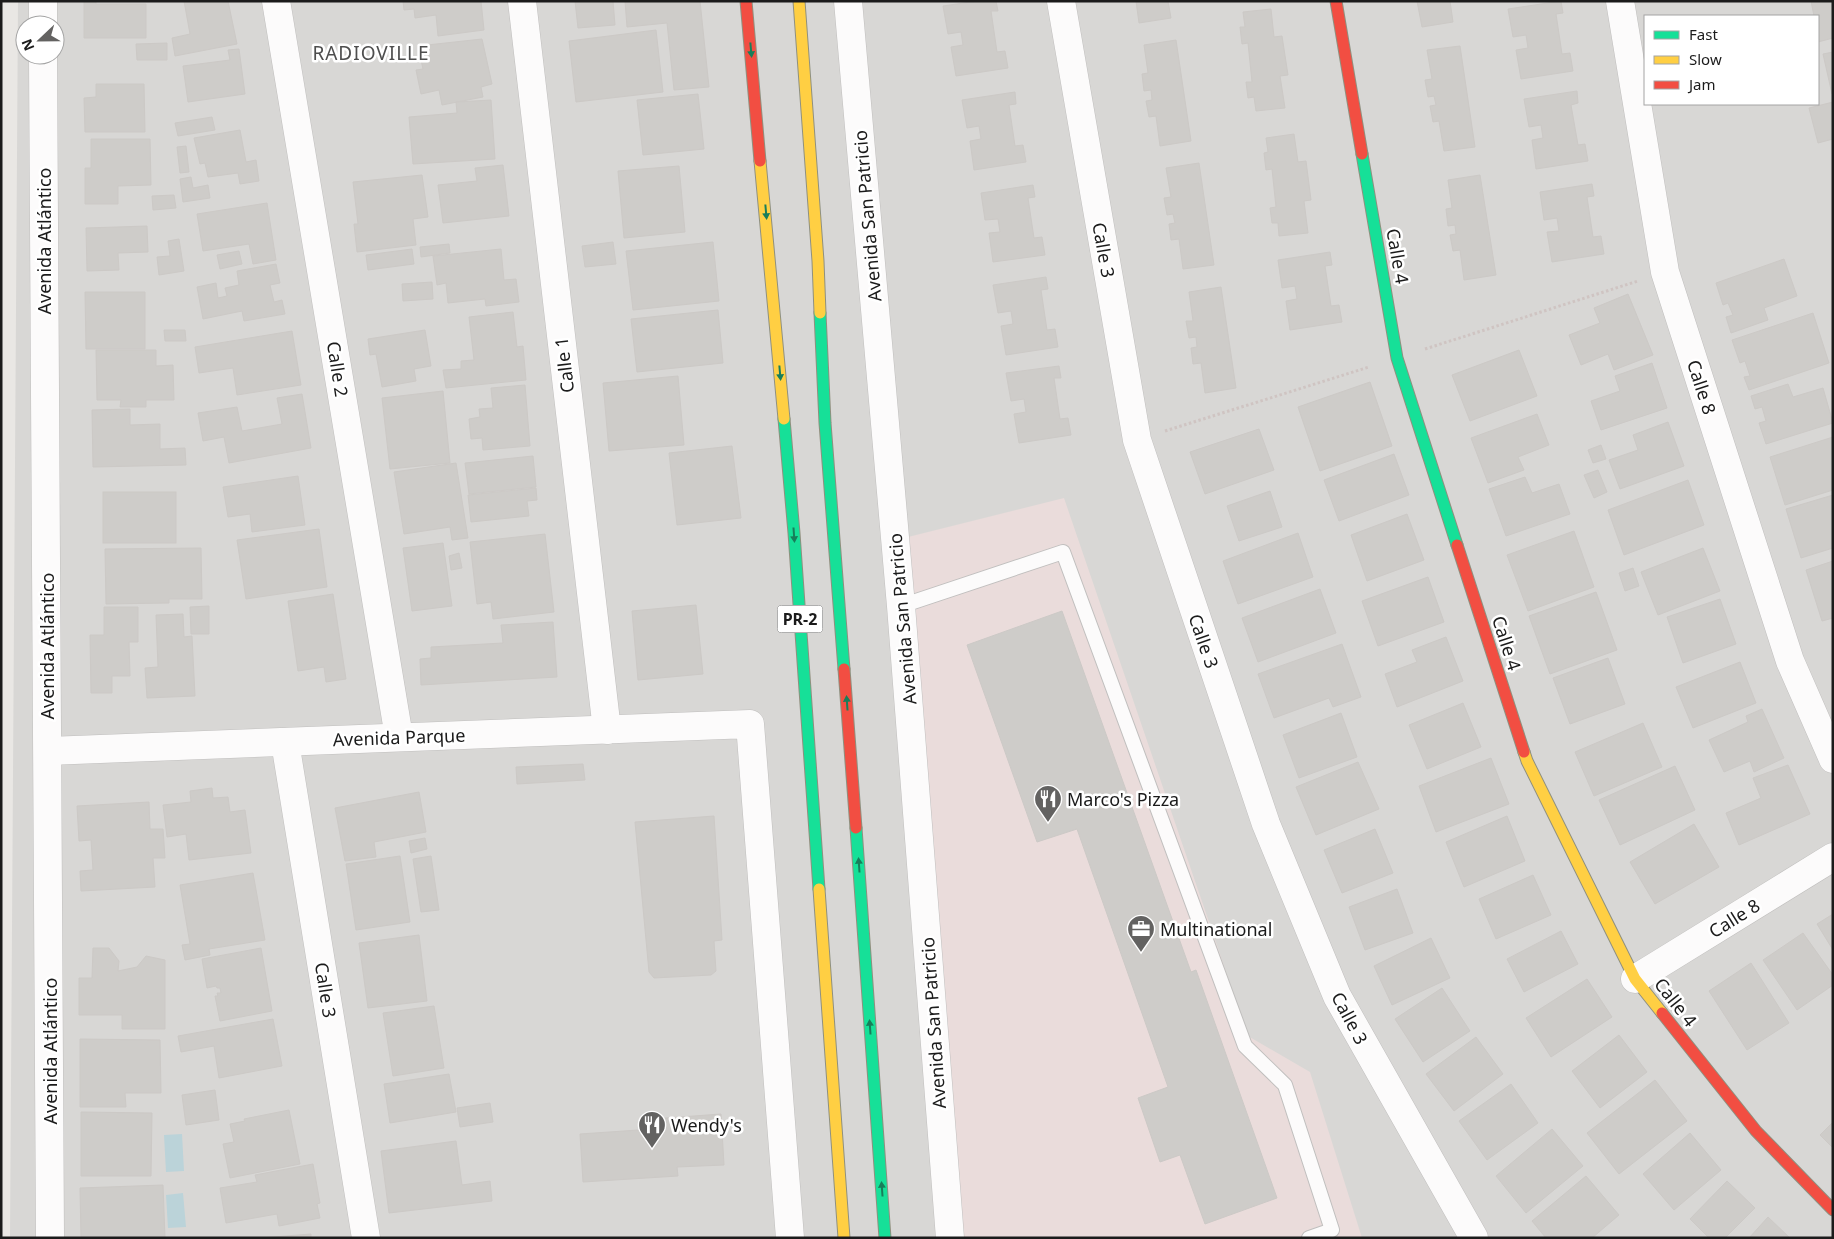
<svg xmlns="http://www.w3.org/2000/svg" width="1834" height="1239" font-family="'Noto Sans',sans-serif">
<rect width="100%" height="100%" fill="#e9e7e4"/>
<path fill="#d8d7d5" fill-rule="evenodd" d="M 18,1 L 1833,1 L 1833,1238 L 10,1238 ZM 1645,16 L 1818,16 L 1818,104 L 1645,104 ZM 25,25 L 55,25 L 55,55 L 25,55 Z"/>
<polygon fill="#eadcdb" points="1064,498 1248,1036 1310,1072 1362,1238 964,1238 936,960 932,820 904,538"/>
<g fill="#bbd3d9">
<polygon points="182,1134 184,1171 166,1172 164,1135"/>
<polygon points="183,1193 186,1227 168,1228 166,1195"/>
</g>
<g fill="#ceccc9" stroke="#ccc9c6">
<polygon points="84,1 96,1 96,4 146,4 146,38 84,38"/>
<polygon points="184,1 228,1 237,44 175,56 172,38 190,34"/>
<polygon points="403,1 481,1 484,30 438,36 436,15 415,18 414,9 404,10"/>
<polygon points="575,1 613,1 615,25 578,28"/>
<polygon points="625,1 700,1 709,87 674,90 667,23 627,27"/>
<polygon points="977,1 996,1 998,11 991,11 997,52 1005,51 1008,68 956,76 951,47 963,45 961,32 948,34 943,6"/>
<polygon points="1136,1 1168,1 1171,18 1139,23"/>
<polygon points="1417,1 1450,1 1453,22 1422,27"/>
<polygon points="1561,1 1563,13 1556,14 1562,54 1570,53 1573,71 1521,79 1516,50 1528,48 1526,35 1513,37 1508,9"/>
<polygon points="1811,1 1833,1 1833,38 1818,42 1818,16 1814,16"/>
<polygon points="1271,9 1274,37 1282,36 1288,75 1280,76 1285,108 1256,111 1254,97 1248,98 1246,82 1252,82 1248,43 1242,44 1240,27 1245,27 1243,12"/>
<polygon points="656,30 663,92 576,102 569,41"/>
<polygon points="482,39 492,84 481,87 483,97 442,105 439,90 421,94 416,70 423,69 418,46"/>
<polygon points="1176,40 1191,141 1160,146 1156,116 1149,117 1146,101 1152,100 1151,90 1144,91 1142,74 1148,73 1144,45"/>
<polygon points="167,43 167,60 137,60 136,44"/>
<polygon points="1460,46 1475,147 1444,151 1439,121 1433,122 1430,106 1436,105 1434,96 1428,97 1425,80 1432,79 1427,50"/>
<polygon points="239,49 245,94 188,102 183,66 230,60 228,50"/>
<polygon points="1833,52 1833,94 1832,94 1823,54"/>
<polygon points="96,84 144,84 145,132 85,132 84,98 96,97"/>
<polygon points="1577,91 1578,103 1571,105 1578,145 1585,144 1588,161 1536,169 1532,140 1543,138 1541,125 1529,127 1524,99"/>
<polygon points="1015,92 1016,104 1009,105 1015,146 1023,145 1026,162 974,170 970,141 981,139 979,126 967,128 962,100"/>
<polygon points="698,94 704,149 643,155 637,100"/>
<polygon points="491,100 495,159 413,164 409,117 457,113 456,102"/>
<polygon points="1833,102 1833,139 1818,143 1809,108"/>
<polygon points="212,117 215,130 178,136 175,123"/>
<polygon points="240,130 246,162 256,160 259,181 240,184 238,173 208,177 205,163 200,164 194,138"/>
<polygon points="1294,134 1298,162 1306,161 1311,200 1304,201 1308,233 1279,236 1278,223 1272,223 1270,208 1276,207 1272,169 1266,170 1264,153 1268,152 1266,138"/>
<polygon points="91,139 150,139 151,185 118,186 118,204 85,204 85,168 91,168"/>
<polygon points="186,146 189,172 180,173 177,147"/>
<polygon points="1199,163 1214,265 1183,269 1179,239 1171,240 1169,224 1175,223 1173,214 1167,215 1164,198 1171,197 1166,168"/>
<polygon points="503,165 509,216 443,223 438,185 477,181 475,168"/>
<polygon points="679,166 685,232 624,238 618,171"/>
<polygon points="422,175 428,217 413,219 416,245 357,252 354,224 358,224 353,182"/>
<polygon points="1480,175 1496,275 1464,280 1460,250 1453,251 1450,235 1456,234 1455,225 1448,226 1446,209 1452,208 1448,180"/>
<polygon points="191,177 193,188 208,185 210,198 183,202 180,179"/>
<polygon points="1592,184 1594,196 1587,197 1593,237 1601,236 1604,254 1552,262 1547,232 1559,231 1557,218 1544,220 1540,192"/>
<polygon points="1033,185 1035,197 1028,198 1034,238 1042,237 1045,255 993,262 989,233 1000,232 998,219 985,220 981,193"/>
<polygon points="174,195 176,208 153,210 152,196"/>
<polygon points="267,203 276,260 253,264 249,244 203,251 197,214"/>
<polygon points="147,226 148,252 118,253 119,270 87,271 86,228"/>
<polygon points="179,239 184,271 159,275 157,257 170,256 168,241"/>
<polygon points="613,242 616,264 585,267 582,246"/>
<polygon points="713,242 719,301 633,310 626,251"/>
<polygon points="449,244 450,253 421,257 420,247"/>
<polygon points="412,249 414,264 368,270 366,255"/>
<polygon points="501,249 504,280 516,279 519,302 486,306 485,299 448,303 446,283 437,285 433,256"/>
<polygon points="239,251 242,264 220,269 217,255"/>
<polygon points="1330,252 1332,265 1325,266 1331,306 1339,305 1342,322 1290,330 1286,301 1297,299 1295,286 1282,288 1278,260"/>
<polygon points="1784,259 1797,296 1764,308 1768,320 1731,333 1726,317 1733,315 1728,303 1723,305 1716,283"/>
<polygon points="276,264 280,283 270,285 274,302 282,300 285,314 244,321 242,311 203,319 197,287 216,283 218,298 227,296 225,288 239,285 237,271"/>
<polygon points="1046,277 1048,289 1041,290 1047,330 1055,329 1058,347 1006,355 1001,326 1013,324 1011,311 998,313 993,285"/>
<polygon points="432,282 433,299 403,301 402,284"/>
<polygon points="1221,287 1236,388 1205,393 1201,363 1193,364 1191,348 1197,347 1196,337 1189,338 1186,321 1193,321 1189,292"/>
<polygon points="85,292 145,292 145,349 86,349"/>
<polygon points="1628,294 1653,355 1614,370 1608,354 1581,365 1569,335 1600,323 1594,308"/>
<polygon points="718,310 723,363 637,372 631,319"/>
<polygon points="513,312 517,347 523,346 526,380 446,388 443,370 461,369 461,361 474,360 469,317"/>
<polygon points="1813,313 1829,363 1749,390 1744,377 1750,376 1745,361 1740,363 1732,340"/>
<polygon points="164,330 185,330 186,341 165,341"/>
<polygon points="425,330 431,366 414,369 416,381 382,387 376,354 370,355 368,339"/>
<polygon points="292,331 301,385 237,395 233,368 199,373 195,347"/>
<polygon points="96,350 156,350 156,366 173,365 174,400 146,400 146,407 120,407 121,400 97,400"/>
<polygon points="1519,350 1537,396 1470,421 1452,375"/>
<polygon points="1652,363 1667,408 1601,430 1591,401 1620,391 1615,376"/>
<polygon points="1059,366 1061,378 1054,378 1060,419 1068,418 1071,435 1019,443 1014,414 1026,412 1024,399 1011,401 1006,373"/>
<polygon points="678,376 684,445 609,451 603,383"/>
<polygon points="1370,382 1392,446 1320,471 1298,407"/>
<polygon points="1788,384 1793,397 1823,388 1833,423 1766,444 1759,423 1766,421 1762,407 1755,409 1751,396"/>
<polygon points="525,385 530,446 483,450 482,438 471,439 469,419 480,417 479,409 493,408 491,388"/>
<polygon points="443,391 450,463 390,469 382,398"/>
<polygon points="302,394 311,448 229,463 224,437 203,441 198,413 237,407 242,431 282,424 277,398"/>
<polygon points="130,409 130,425 160,424 160,449 185,448 186,465 93,467 92,410"/>
<polygon points="1537,414 1549,445 1518,457 1524,470 1488,483 1471,438"/>
<polygon points="1668,422 1684,466 1620,489 1609,460 1638,450 1633,435"/>
<polygon points="1259,429 1274,470 1205,494 1190,452"/>
<polygon points="1833,437 1833,490 1785,505 1770,457"/>
<polygon points="1601,445 1606,459 1593,463 1588,450"/>
<polygon points="732,446 741,518 677,525 669,453"/>
<polygon points="1394,454 1409,495 1339,521 1324,480"/>
<polygon points="533,456 536,487 469,494 465,463"/>
<polygon points="456,463 468,538 452,540 450,527 404,534 394,472"/>
<polygon points="1598,470 1607,492 1594,498 1584,475"/>
<polygon points="298,476 305,525 252,532 250,514 228,517 223,487"/>
<polygon points="1525,477 1532,493 1559,484 1570,514 1506,536 1489,489"/>
<polygon points="1688,480 1704,525 1624,555 1608,510"/>
<polygon points="536,488 537,500 527,501 529,516 471,522 468,495"/>
<polygon points="1270,491 1282,527 1239,541 1227,506"/>
<rect x="103" y="492" width="73" height="51"/>
<polygon points="1833,495 1833,548 1801,558 1786,509"/>
<polygon points="1407,514 1424,560 1367,581 1351,535"/>
<polygon points="319,529 327,587 246,599 237,540"/>
<polygon points="1574,531 1594,587 1528,611 1507,555"/>
<polygon points="1298,533 1313,577 1238,604 1223,561"/>
<polygon points="545,534 554,612 493,619 491,602 477,604 470,542"/>
<polygon points="443,543 452,606 412,611 403,548"/>
<polygon points="201,548 202,599 169,599 169,603 106,604 105,549"/>
<polygon points="1703,548 1720,591 1658,615 1641,572"/>
<polygon points="459,553 462,568 451,570 449,556"/>
<polygon points="1833,561 1833,618 1822,621 1806,570"/>
<polygon points="1633,568 1639,586 1625,591 1619,573"/>
<polygon points="1428,577 1444,622 1378,646 1362,601"/>
<polygon points="1320,589 1336,633 1258,662 1242,618"/>
<polygon points="1596,592 1617,650 1550,674 1529,616"/>
<polygon points="333,594 346,679 326,682 324,667 298,671 288,601"/>
<polygon points="1720,599 1736,644 1683,663 1667,617"/>
<polygon points="696,605 703,674 638,680 632,611"/>
<polygon points="209,606 209,634 191,634 190,607"/>
<polygon points="104,607 138,607 138,642 129,642 130,676 112,676 112,693 91,693 90,635 104,635"/>
<polygon points="1062,611 1191,972 1196,970 1277,1198 1205,1224 1180,1155 1160,1162 1138,1098 1168,1087 1077,829 1037,842 967,645"/>
<polygon points="183,614 184,637 192,636 195,696 147,698 145,668 158,667 156,615"/>
<polygon points="553,622 557,677 421,685 420,659 431,658 431,647 503,643 501,625"/>
<polygon points="1446,637 1463,681 1397,707 1385,674 1417,662 1412,650"/>
<polygon points="1342,644 1361,697 1333,707 1329,698 1274,718 1258,674"/>
<polygon points="1608,658 1625,704 1570,724 1553,678"/>
<polygon points="1740,662 1756,703 1693,728 1676,687"/>
<polygon points="1463,703 1481,747 1427,769 1409,725"/>
<polygon points="1762,709 1784,758 1754,772 1750,761 1724,772 1709,740 1748,722 1746,716"/>
<polygon points="1341,713 1357,757 1299,778 1283,735"/>
<polygon points="1643,723 1662,767 1594,796 1575,752"/>
<polygon points="1491,758 1509,804 1436,832 1419,786"/>
<polygon points="1358,762 1379,809 1316,835 1296,787"/>
<polygon points="583,764 585,780 517,784 516,767"/>
<polygon points="1788,765 1810,814 1739,845 1726,813 1761,798 1753,778"/>
<polygon points="1675,766 1695,810 1620,845 1599,800"/>
<polygon points="212,788 213,798 228,797 230,812 245,810 251,853 189,860 186,834 167,837 163,805 191,802 190,791"/>
<polygon points="419,792 426,832 374,842 376,857 345,861 335,808"/>
<polygon points="149,802 150,829 163,829 165,858 153,858 155,887 81,891 80,871 93,870 91,840 79,841 77,806"/>
<polygon points="714,816 722,940 714,941 716,971 711,975 654,978 649,972 635,822"/>
<polygon points="1507,816 1525,861 1464,887 1446,842"/>
<polygon points="1694,824 1719,867 1655,904 1630,862"/>
<polygon points="1375,829 1393,873 1342,893 1324,850"/>
<polygon points="425,838 427,849 411,853 409,841"/>
<polygon points="400,856 410,922 356,930 346,864"/>
<polygon points="431,856 439,910 421,912 413,859"/>
<polygon points="253,873 265,940 209,949 210,955 185,960 182,945 190,944 180,885"/>
<polygon points="1533,875 1551,915 1496,939 1479,899"/>
<polygon points="1397,889 1413,933 1365,950 1349,907"/>
<polygon points="1833,914 1833,950 1817,924"/>
<polygon points="1561,931 1578,964 1524,992 1507,959"/>
<polygon points="1803,933 1833,975 1833,985 1797,1010 1763,960"/>
<polygon points="419,935 427,1001 368,1008 359,943"/>
<polygon points="1431,938 1450,978 1392,1005 1374,966"/>
<polygon points="93,948 109,948 119,961 118,971 137,967 146,956 165,960 165,1029 122,1029 122,1015 79,1015 79,978 92,978"/>
<polygon points="261,948 272,1011 220,1021 215,996 218,996 217,993 221,993 220,988 217,988 216,986 207,988 202,959"/>
<polygon points="1751,963 1789,1023 1747,1050 1709,991"/>
<polygon points="1587,979 1612,1017 1551,1057 1526,1018"/>
<polygon points="1442,988 1470,1031 1423,1062 1395,1019"/>
<polygon points="434,1006 444,1068 393,1076 383,1013"/>
<polygon points="273,1019 282,1066 219,1078 214,1046 181,1052 178,1036"/>
<polygon points="1619,1035 1647,1072 1600,1108 1572,1071"/>
<polygon points="1476,1037 1503,1074 1454,1111 1426,1074"/>
<polygon points="80,1039 160,1040 161,1093 125,1093 126,1107 80,1107"/>
<polygon points="449,1074 456,1112 390,1123 384,1084"/>
<polygon points="1655,1080 1687,1121 1619,1174 1587,1133"/>
<polygon points="1511,1084 1538,1123 1487,1160 1459,1121"/>
<polygon points="215,1090 219,1120 186,1125 182,1095"/>
<polygon points="490,1103 493,1122 460,1127 457,1108"/>
<polygon points="289,1110 300,1164 230,1178 223,1144 234,1142 230,1124 245,1121 244,1119"/>
<polygon points="81,1112 152,1113 151,1176 81,1176"/>
<polygon points="721,1114 724,1165 677,1167 678,1176 583,1182 580,1134 653,1129 653,1119"/>
<polygon points="1833,1122 1833,1148 1820,1135"/>
<polygon points="1552,1129 1583,1166 1526,1213 1496,1176"/>
<polygon points="1690,1133 1721,1170 1674,1210 1643,1174"/>
<polygon points="456,1141 462,1185 490,1181 492,1201 389,1213 381,1151"/>
<polygon points="313,1164 320,1203 317,1204 320,1218 279,1226 277,1214 226,1223 220,1188 257,1182 255,1175"/>
<polygon points="1586,1176 1619,1215 1592,1238 1546,1238 1532,1221"/>
<polygon points="1727,1181 1755,1208 1725,1238 1709,1238 1690,1219"/>
<polygon points="163,1185 165,1238 81,1238 80,1188"/>
<polygon points="1768,1217 1790,1238 1749,1238"/>
<polygon points="311,1234 311,1238 261,1238"/>
</g>
<g fill="none" stroke-linecap="round" stroke-linejoin="round">
<defs>
<polyline id="lane" points="901,606 1063,552 1245,1046 1285,1085 1332,1230 1309,1238"/>
<g id="street">
<polyline points="276,1 399,737"/>
<polyline points="522,1 607,730"/>
<polyline points="848,1 901,606 950,1238"/>
<polyline points="1061,1 1137,440 1266,824 1337,996 1474,1238"/>
<polyline points="1620,1 1665,272 1790,661 1833,759"/>
<polyline points="43,25 43,1"/>
<polyline points="43,55 50,1238"/>
<polyline points="285,742 366,1238"/>
<polyline points="48,751 750,724 790,1238"/>
<polyline points="1635,979 1833,857"/>
</g>
<g id="fast">
<polyline points="1362,154 1397,358 1457,545"/>
<polyline points="820,313 825,423 844,669"/>
<polyline points="784,419 794,533 819,889"/>
<polyline points="856,828 885,1238"/>
</g>
<g id="slow">
<polyline points="799,1 818,261 820,313"/>
<polyline points="760,161 784,419"/>
<polyline points="1524,752 1527,761 1635,979 1662,1013"/>
<polyline points="819,889 844,1238"/>
</g>
<g id="jam">
<polyline points="746,1 760,161"/>
<polyline points="1336,1 1362,154"/>
<polyline points="1457,545 1524,752"/>
<polyline points="844,669 856,828"/>
<polyline points="1662,1013 1756,1131 1833,1210"/>
</g>
</defs>
<use href="#lane" stroke="#c0bfbe" stroke-width="16"/>
<use href="#street" stroke="#c0bfbe" stroke-width="29"/>
<use href="#fast" stroke="#8f907f" stroke-width="13"/>
<use href="#slow" stroke="#8f907f" stroke-width="13"/>
<use href="#jam" stroke="#8f907f" stroke-width="13"/>
<g stroke="#cfc4c2" stroke-width="3" stroke-dasharray="2.5 2.5" stroke-linecap="butt">
<polyline points="1425,349 1638,281"/>
<polyline points="1165,431 1369,367"/>
</g>
<use href="#lane" stroke="#fcfbfb" stroke-width="14"/>
<use href="#street" stroke="#fcfbfb" stroke-width="28"/>
<use href="#fast" stroke="#16e098" stroke-width="11"/>
<use href="#slow" stroke="#ffcf43" stroke-width="11"/>
<use href="#jam" stroke="#f24e42" stroke-width="11"/>
</g>
<defs><path id="oneway-solid" d="M-6-.8H1V-3.2L6.5 0L1 3.2V.8H-6Z" transform="scale(1.25)"/></defs>
<g fill="#187e5a">
<use href="#oneway-solid" transform="translate(751 50) rotate(85)"/>
<use href="#oneway-solid" transform="translate(766 212) rotate(85)"/>
<use href="#oneway-solid" transform="translate(780 373) rotate(85)"/>
<use href="#oneway-solid" transform="translate(794 535) rotate(86)"/>
<use href="#oneway-solid" transform="translate(847 703) rotate(-94)"/>
<use href="#oneway-solid" transform="translate(859 865) rotate(-94)"/>
<use href="#oneway-solid" transform="translate(870 1027) rotate(-94)"/>
<use href="#oneway-solid" transform="translate(882 1189) rotate(-94)"/>
</g>
<defs>
<symbol id="restaurant-pin" viewBox="-11 -11 22 30"><path d="M0 17L-7.5 6A9.5 9.5 0 1 1 7.5 6Z" fill="#636261" stroke="#fff"/><path d="M-5-6h1v4h1v-4h1v4h1v-4h1v5L-1.5 .5V6h-2V.5L-5-1ZM5-6V6H3V1.5H1.5Q1.5-4 5-6Z" fill="#fff"/></symbol>
<symbol id="office-pin" viewBox="-11 -11 22 30"><path d="M0 17L-7.5 6A9.5 9.5 0 1 1 7.5 6Z" fill="#636261" stroke="#fff"/><path d="M-6-3h4V-5.5h4V-3h4V5H-6ZM-1-4.5V-3h2v-1.5ZM-6 0V1H6V0Z" fill="#fff"/></symbol>
</defs>
<g fill-rule="evenodd">
<use href="#restaurant-pin" x="1032" y="783" width="32" height="43"/>
<use href="#office-pin" x="1125" y="913" width="32" height="43"/>
<use href="#restaurant-pin" x="636" y="1109" width="32" height="43"/>
</g>
<g text-anchor="middle" dominant-baseline="central" stroke-width="5" stroke-linejoin="round" paint-order="stroke">
<rect fill="#fff" stroke="#5f5f5f" stroke-width="1" x="777.5" y="605.5" width="45" height="27" rx="4"/>
<g font-size="16" font-weight="bold" fill="#1b1b1b">
<text x="800" y="619">PR-2</text>
</g>
<g font-size="18" fill="#1b1b1b" stroke="#fff">
<text transform="translate(867 216) rotate(-95)">Avenida San Patricio</text>
<text transform="translate(44 241) rotate(-90)">Avenida Atlántico</text>
<text transform="translate(1104 250) rotate(80)">Calle 3</text>
<text transform="translate(1398 256) rotate(80)">Calle 4</text>
<text transform="translate(564 365) rotate(-97)">Calle 1</text>
<text transform="translate(338 369) rotate(81)">Calle 2</text>
<text transform="translate(1702 387) rotate(72)">Calle 8</text>
<text transform="translate(902 619) rotate(-95)">Avenida San Patricio</text>
<text transform="translate(1204 641) rotate(71)">Calle 3</text>
<text transform="translate(1507 643) rotate(72)">Calle 4</text>
<text transform="translate(47 646) rotate(-90)">Avenida Atlántico</text>
<text transform="translate(399 737) rotate(-2)">Avenida Parque</text>
<text transform="translate(1734 918) rotate(-32)">Calle 8</text>
<text transform="translate(326 990) rotate(81)">Calle 3</text>
<text transform="translate(1676 1002) rotate(52)">Calle 4</text>
<text transform="translate(1350 1018) rotate(62)">Calle 3</text>
<text transform="translate(933 1023) rotate(-94)">Avenida San Patricio</text>
<text transform="translate(50 1051) rotate(-90)">Avenida Atlántico</text>
</g>
<g font-size="18" fill="#1b1b1b" stroke="#fff" text-anchor="start">
<text x="1067" y="799">Marco's Pizza</text>
<text x="1160" y="929">Multinational</text>
<text x="671" y="1125">Wendy's</text>
</g>
<g font-size="19" letter-spacing="1" fill="#4e4e4e" stroke="#fff">
<text x="371" y="53">RADIOVILLE</text>
</g>
</g>
<rect width="1834" height="1239" fill="none" stroke="#1b1b1b" stroke-width="5"/>
<rect x="1644" y="15" width="175" height="90" fill="#ffffff" stroke="#a4a4a4"/>
<rect x="1654" y="31" width="25" height="8" fill="#16e098" stroke="#a4a4a4"/>
<text x="1689" y="40" font-size="15" fill="#1b1b1b">Fast</text>
<rect x="1654" y="56" width="25" height="8" fill="#ffcf43" stroke="#a4a4a4"/>
<text x="1689" y="65" font-size="15" fill="#1b1b1b">Slow</text>
<rect x="1654" y="81" width="25" height="8" fill="#f24e42" stroke="#a4a4a4"/>
<text x="1689" y="90" font-size="15" fill="#1b1b1b">Jam</text>
<g transform="translate(40 40) rotate(248)"><circle r="24" fill="#ffffff" stroke="#a4a4a4"/>
<path d="M0-4L9 19L0 12L-9 19Z" fill="#636261"/>
<text y="-8" font-size="14" font-weight="bold" text-anchor="middle" fill="#1b1b1b">N</text>
</g>
</svg>
